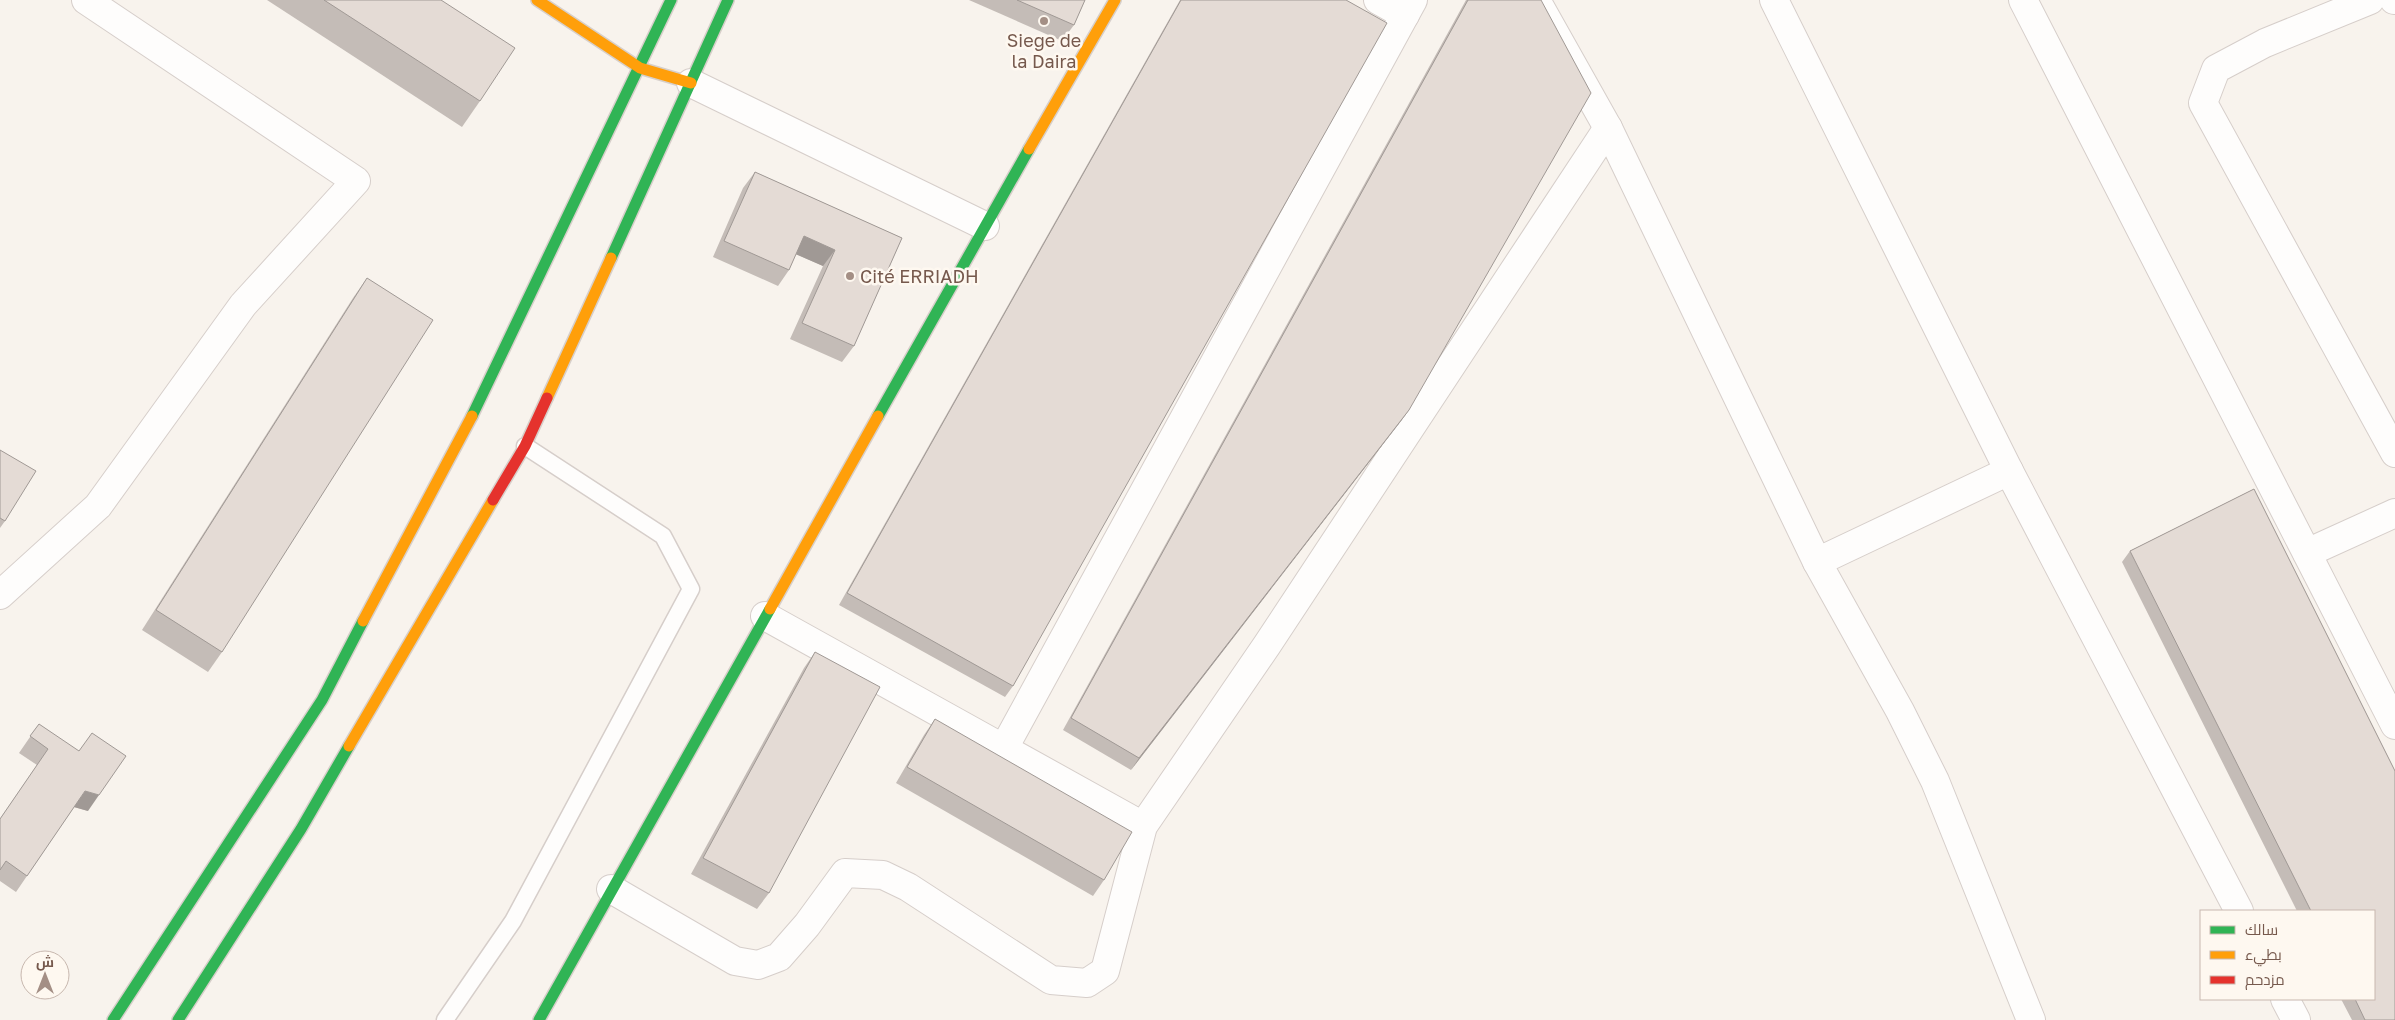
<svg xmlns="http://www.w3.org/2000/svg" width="2395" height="1020" font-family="'Golos Text',Cairo,sans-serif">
<rect width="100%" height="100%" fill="#f8f3ed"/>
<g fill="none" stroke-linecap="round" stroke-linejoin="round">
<defs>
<polyline id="lane" points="445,1020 513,921 691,589 663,536 525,446"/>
<g id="street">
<polyline points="1378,0 1405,15"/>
<polyline points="1536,0 1608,128 1817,562 2009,471"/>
<polyline points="1774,0 2009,471 2239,911"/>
<polyline points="2023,0 2395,725"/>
<polyline points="2370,0 2265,43 2216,69 2203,103 2395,453"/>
<polyline points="2394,0 2395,0"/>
<polyline points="691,83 985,226"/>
<polyline points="2307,553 2395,513"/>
<polyline points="1817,562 1900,711 1935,781 2031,1020"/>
<polyline points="0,595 98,506 243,305 356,181 86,0"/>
<polyline points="765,616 1143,826"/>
<polyline points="1004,748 1413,0"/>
<polyline points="611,889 735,961 758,965 779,957 807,925 845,873 883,875 908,887 1051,980 1087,983 1105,971 1143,826 1267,645 1608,128"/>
<polyline points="2285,999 2296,1020"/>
</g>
<g id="fast">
<polyline points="611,258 728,0"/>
<polyline points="472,416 671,0"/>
<polyline points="878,416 1029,149"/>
<polyline points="113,1020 322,700 363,621"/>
<polyline points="178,1020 301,829 349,746"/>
<polyline points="539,1020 770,609"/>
</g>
<g id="slow">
<polyline points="537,0 640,68 691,83"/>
<polyline points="1029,149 1115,0"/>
<polyline points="547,398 611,258"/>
<polyline points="770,609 878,416"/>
<polyline points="363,621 472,416"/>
<polyline points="349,746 493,500"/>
</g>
<polyline id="jam" points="493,500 525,446 547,398"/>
</defs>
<use href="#lane" stroke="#d6ceca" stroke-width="19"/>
<use href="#street" stroke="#d6ceca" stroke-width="30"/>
<use href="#fast" stroke="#d7cfca" stroke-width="14"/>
<use href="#slow" stroke="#d7cfca" stroke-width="14"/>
<use href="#jam" stroke="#d7cfca" stroke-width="14"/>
<use href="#lane" stroke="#fefdfc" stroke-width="16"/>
<use href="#street" stroke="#fefdfc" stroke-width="28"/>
<use href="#fast" stroke="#30b455" stroke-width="11"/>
<use href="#slow" stroke="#ff9f0a" stroke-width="11"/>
<use href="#jam" stroke="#e5322d" stroke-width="11"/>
</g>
<g fill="#c4bcb7">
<polygon points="267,0 441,0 480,101 462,127"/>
<polygon points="969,0 1085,0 1074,25 1062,41"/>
<polygon points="1180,0 1346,0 1013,686 1005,697 839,605"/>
<polygon points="1466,0 1541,0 1409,410 1401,421 1131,770 1063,730"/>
<polygon points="755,172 902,238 854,346 842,362 790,339 823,266 796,254 789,270 778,286 713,257 743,188"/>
<polygon points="367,278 222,652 208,672 142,630 353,298"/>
<polygon points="0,450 5,521 0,528"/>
<polygon points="2254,489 2395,771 2395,1020 2352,1020 2341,999 2374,999 2374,911 2297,911 2122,562 2130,551"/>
<polygon points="815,652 769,893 757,909 691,874 804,668"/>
<polygon points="935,719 1104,880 1093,896 896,783 924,735"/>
<polygon points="39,724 88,811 74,807 16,892 0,881 0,819 37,765 19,753"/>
</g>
<g fill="#a09995">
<polygon points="804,236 835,250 823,266 793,253"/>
<polygon points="1409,410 1401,421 1131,770 1139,758"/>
<polygon points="85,791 99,795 88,811 74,807"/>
</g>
<g fill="#e4dbd5" stroke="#a09995">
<polygon points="324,0 441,0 515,48 480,101"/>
<polygon points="1017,0 1085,0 1074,25"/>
<polygon points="1181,0 1346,0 1387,23 1013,686 847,593"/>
<polygon points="1468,0 1541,0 1591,93 1409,410 1139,758 1071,718"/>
<polygon points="755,172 902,238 854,346 802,323 835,250 804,236 789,270 724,241"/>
<polygon points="367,278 433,320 222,652 156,610"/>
<polygon points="0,450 36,471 5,521 0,518"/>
<polygon points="2254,489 2395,771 2395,1020 2365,1020 2355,999 2374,999 2374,911 2311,911 2130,551"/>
<polygon points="815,652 880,687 769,893 703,858"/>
<polygon points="935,719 1132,832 1104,880 907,767"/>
<polygon points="39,724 79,751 92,733 126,756 99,795 85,791 27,876 6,861 0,870 0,819 48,749 30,736"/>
</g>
<g fill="#a48f85" stroke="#fef8f0" stroke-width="2">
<circle cx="1044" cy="21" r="5"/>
<circle cx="850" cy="276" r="5"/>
</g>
<g text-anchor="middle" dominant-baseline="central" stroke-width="5" stroke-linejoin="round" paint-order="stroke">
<g font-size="18" fill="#76594d" stroke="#fef8f0">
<text x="1044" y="40">Siege de<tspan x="1044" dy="21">la Daira</tspan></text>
<text x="860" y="276" text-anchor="start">Cité ERRIADH</text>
</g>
</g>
<rect x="2200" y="910" width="175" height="90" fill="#fef8f0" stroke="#c8b8af"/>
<rect x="2210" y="926" width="25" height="8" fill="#30b455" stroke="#c8b8af"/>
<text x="2245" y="935" font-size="15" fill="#76594d">سالك</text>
<rect x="2210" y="951" width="25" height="8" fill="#ff9f0a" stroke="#c8b8af"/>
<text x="2245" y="960" font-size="15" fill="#76594d">بطيء</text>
<rect x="2210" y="976" width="25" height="8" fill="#e5322d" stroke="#c8b8af"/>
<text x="2245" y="985" font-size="15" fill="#76594d">مزدحم</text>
<g transform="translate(45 975)"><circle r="24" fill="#fef8f0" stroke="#c8b8af"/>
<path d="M0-4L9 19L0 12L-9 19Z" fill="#a48f85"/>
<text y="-8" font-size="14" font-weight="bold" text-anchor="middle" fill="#76594d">ش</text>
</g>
</svg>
